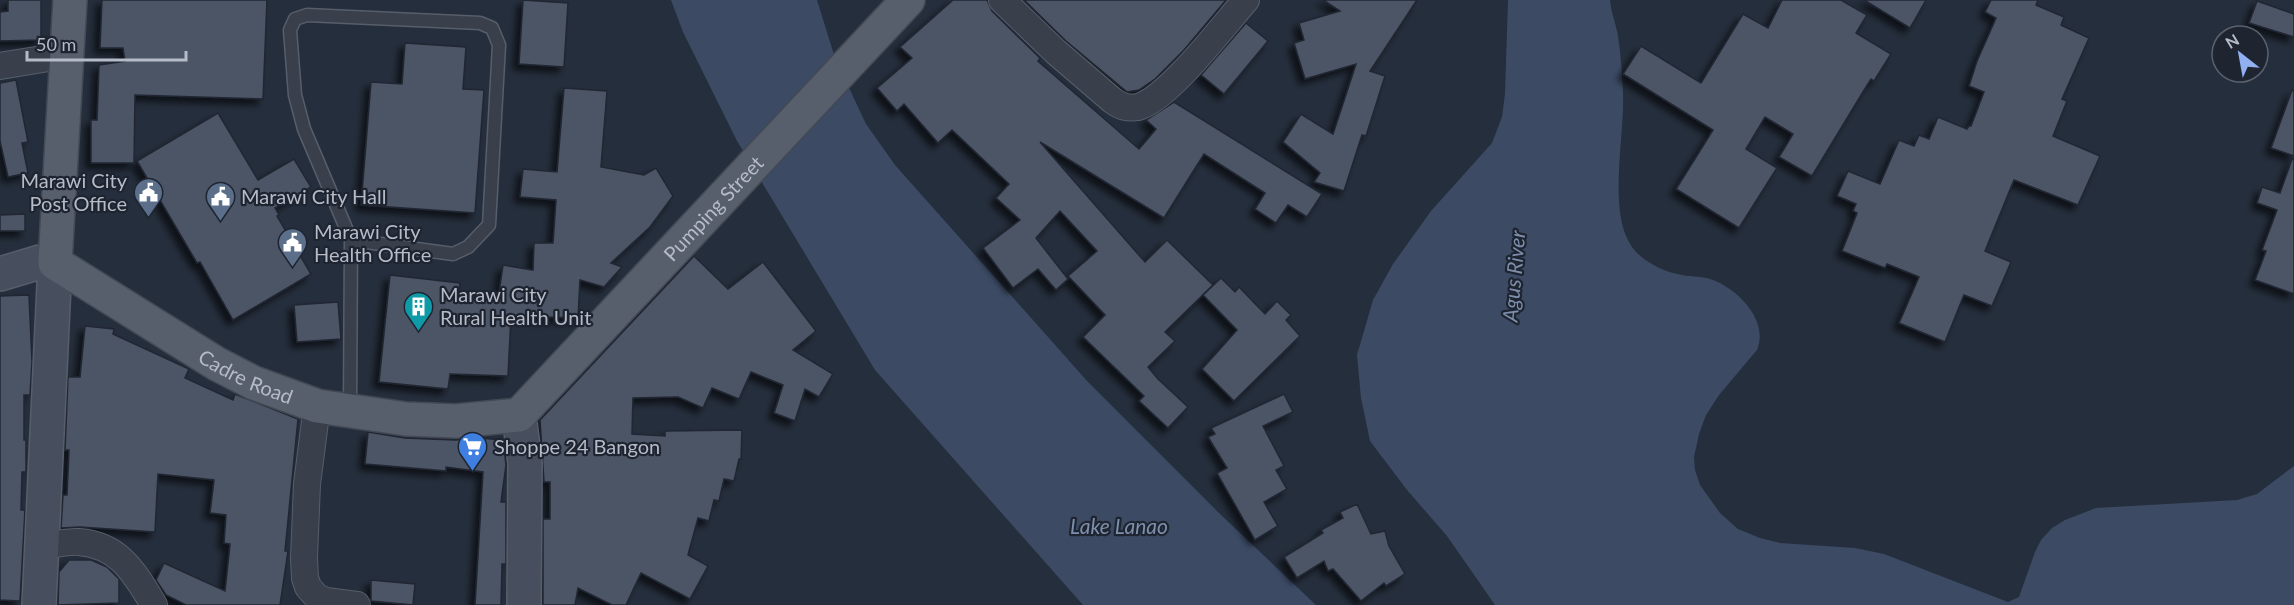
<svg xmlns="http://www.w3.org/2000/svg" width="2294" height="605" font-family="Lato,sans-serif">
<defs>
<filter id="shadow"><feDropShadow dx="-5.5" dy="5.5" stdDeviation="3" flood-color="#0009"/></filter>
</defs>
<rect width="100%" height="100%" fill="#252e3c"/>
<g fill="#3c4a64">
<polygon points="671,0 817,0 835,58 866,124 895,165 1088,382 1220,514 1316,605 1083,605 875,370 737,141 683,32"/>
<path d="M 1508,0 L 1610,0 C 1611,12 1616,24 1618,36 C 1621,55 1622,75 1623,94 C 1625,136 1607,212 1632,247 C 1643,262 1664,272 1682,275 C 1693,277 1703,276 1713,280 C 1739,290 1769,321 1757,350 L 1719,395 L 1706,415 L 1699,434 L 1694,457 L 1695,470 L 1700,485 L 1720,513 L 1738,529 L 1760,538 L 1780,543 L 1855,548 L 1884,554 L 2008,602 L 2019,597 L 2035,552 L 2041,540 L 2052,528 L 2065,520 L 2096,508 L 2237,500 L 2257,494 L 2294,466 L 2294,605 L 1495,605 L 1447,536 L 1407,490 L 1370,441 L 1361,398 L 1357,355 L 1373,300 L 1393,264 L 1431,211 L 1492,143 L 1502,117 L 1505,94 Z"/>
</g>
<g fill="#4c5465" stroke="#202733" stroke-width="1.5" filter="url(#shadow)">
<polygon points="8,0 41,0 41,40 0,41 0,12 8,11"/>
<polygon points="102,0 267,0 263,99 135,95 134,163 91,163 91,120 97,120 99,65 125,61 123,48 100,48"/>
<polygon points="523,0 568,3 564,67 519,64"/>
<polygon points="953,0 987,0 992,11 1040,58 1038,61 1139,149 1156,129 1146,120 1174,102 1322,194 1307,217 1288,205 1276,223 1255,209 1265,193 1204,154 1164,218 1040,142 1145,262 1167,240 1213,285 1165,332 1175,341 1148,367 1158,379 1188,407 1168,428 1139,401 1144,396 1083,337 1105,315 1068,276 1097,251 1060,211 1036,238 1068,279 1056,290 1038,269 1013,288 983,248 1020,220 996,198 1009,184 952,130 938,143 904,104 897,111 877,88 912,58 900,47"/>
<polygon points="1024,0 1226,0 1184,50 1155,79 1139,90 1127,92 1066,41"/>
<polygon points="1323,0 1417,0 1370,71 1385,76 1366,136 1362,135 1344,191 1314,182 1320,173 1283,142 1301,114 1333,134 1356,64 1305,79 1294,43 1304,40 1299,23 1340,11"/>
<polygon points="1782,0 1841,0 1867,15 1856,33 1891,54 1874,81 1871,79 1866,87 1812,176 1779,157 1793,134 1765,117 1746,149 1777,168 1739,228 1676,189 1713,130 1623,74 1641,46 1701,83 1743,14 1768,28"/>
<polygon points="1864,0 1926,0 1910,28"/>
<polygon points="1991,0 2038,0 2036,5 2064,17 2061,25 2089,38 2062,99 2067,101 2053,136 2100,156 2078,205 2014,180 1985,251 2011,262 1992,306 1964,295 1945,342 1899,323 1919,277 1887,264 1885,268 1842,251 1857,213 1853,211 1856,204 1837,196 1848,171 1880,184 1899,140 1914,146 1919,135 1929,139 1938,117 1967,129 1969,126 1971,126 1984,92 1969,86 1977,61 1996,18 1985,12"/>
<polygon points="2257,1 2294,14 2294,37 2249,23"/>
<polygon points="1246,23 1268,41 1224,94 1201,75"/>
<polygon points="405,43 466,47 463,89 484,90 475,213 361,205 371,82 402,84"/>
<polygon points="16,80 28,142 22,143 28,173 8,177 0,141 0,83"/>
<polygon points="564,88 607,91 601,167 644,175 656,168 673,196 650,227 611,263 622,267 604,287 580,280 578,318 511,316 508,376 450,374 448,389 379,382 390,275 460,283 458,298 498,300 503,265 533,270 534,243 553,243 556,200 520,197 523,169 557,172"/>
<polygon points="2292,90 2294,91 2294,156 2271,148"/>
<polygon points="218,113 258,180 294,159 311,187 275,208 279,215 277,216 311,274 233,320 200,262 197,263 137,161"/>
<polygon points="2292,159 2294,160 2294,294 2255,280 2266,251 2262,250 2277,210 2257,203 2262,187 2280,193"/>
<polygon points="25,214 25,231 0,231 0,215"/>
<polygon points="694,256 728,289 763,262 816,331 793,350 833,374 819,397 805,389 795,421 774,413 783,385 751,372 739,399 712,388 703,408 678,397 633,398 632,434 665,436 665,431 742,430 741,459 739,459 734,481 724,479 719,501 714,500 709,521 698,518 688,555 708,566 690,599 641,573 626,605 612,605 578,588 575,605 543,605 543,519 550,519 550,482 544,482 540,420"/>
<polygon points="1221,278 1235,292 1239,287 1265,314 1277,301 1291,315 1286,320 1300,336 1234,401 1202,369 1237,330 1203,295"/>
<polygon points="29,295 32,362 30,395 24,395 24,440 26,440 26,472 22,472 21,510 25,510 20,601 0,600 0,296"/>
<polygon points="338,302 341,339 297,342 294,305"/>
<polygon points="85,326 114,329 113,334 189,369 185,378 233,400 235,394 298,419 285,551 288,551 280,605 186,605 166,595 156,580 164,563 225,591 230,544 224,543 226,515 210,513 214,480 158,474 155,532 80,527 61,528 63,495 67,495 69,450 65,450 68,377 80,377"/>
<polygon points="1284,394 1293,412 1263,426 1284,466 1276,470 1287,489 1264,502 1278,526 1255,540 1217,473 1227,468 1208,437 1215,434 1211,428"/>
<polygon points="368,432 405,438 455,440 480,438 503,440 506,465 501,502 506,502 506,564 502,564 501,605 475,605 483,472 446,467 446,471 365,464"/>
<polygon points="1357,504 1371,534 1385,531 1389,546 1405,574 1386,586 1384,583 1361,601 1333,569 1328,571 1324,561 1297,578 1284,557 1323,533 1321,530 1343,518 1340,512"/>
<polygon points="69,560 91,560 107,567 119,579 119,603 58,605 59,572"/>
<polygon points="371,580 415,584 413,605 371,601"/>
</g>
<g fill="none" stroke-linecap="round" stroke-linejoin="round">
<defs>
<polyline id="service" points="350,409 351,240 304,129 295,95 290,30 295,19 307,15 480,23 492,28 499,45 489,225 468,247 453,254 351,240"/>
<g id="minor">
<path d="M 1002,0 L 1056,52 L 1112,100 C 1120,106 1127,109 1138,107 C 1168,99 1223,26 1246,0"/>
<polyline points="0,66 67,55"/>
<polyline points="317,406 307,484 304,558 305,578 308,587 317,597 326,601 357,605"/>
<path d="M 42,546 C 53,545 67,541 79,542 C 120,545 135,574 154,605"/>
</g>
<g id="secondary">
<polyline points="0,274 40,262 55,263 39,605"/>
<polyline points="519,415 525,463 524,605"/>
</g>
<g id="primary">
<path id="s1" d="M 70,0 L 55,263 L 217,364 L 254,383 L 317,406 L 406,419 L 456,421 L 519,415 L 908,0"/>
</g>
</defs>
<use href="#service" stroke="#575e6a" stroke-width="15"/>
<use href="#minor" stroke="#575e6a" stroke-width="28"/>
<use href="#secondary" stroke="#575e6a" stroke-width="36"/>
<use href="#primary" stroke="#424955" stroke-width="36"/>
<use href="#service" stroke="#39404c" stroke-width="12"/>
<use href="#minor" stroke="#39404c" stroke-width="26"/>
<use href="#secondary" stroke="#474f5f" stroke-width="33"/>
<use href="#primary" stroke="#575f6c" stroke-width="33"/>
</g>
<defs>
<symbol id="civic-pin" viewBox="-11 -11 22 30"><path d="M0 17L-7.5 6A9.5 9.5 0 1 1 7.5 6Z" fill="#5c6f8a" stroke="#1e2531"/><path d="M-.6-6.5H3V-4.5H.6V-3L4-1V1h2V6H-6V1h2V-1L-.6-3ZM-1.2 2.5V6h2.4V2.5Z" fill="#fff"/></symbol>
<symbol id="building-pin" viewBox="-11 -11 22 30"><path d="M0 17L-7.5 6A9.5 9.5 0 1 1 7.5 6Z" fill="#0f9aa8" stroke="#1e2531"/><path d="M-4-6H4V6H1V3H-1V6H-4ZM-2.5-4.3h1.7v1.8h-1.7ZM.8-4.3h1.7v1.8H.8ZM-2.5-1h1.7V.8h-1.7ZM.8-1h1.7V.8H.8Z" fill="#fff"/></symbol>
<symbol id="supermarket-pin" viewBox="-11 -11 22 30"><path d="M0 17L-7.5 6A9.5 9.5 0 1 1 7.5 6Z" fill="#3f7fe0" stroke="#1e2531"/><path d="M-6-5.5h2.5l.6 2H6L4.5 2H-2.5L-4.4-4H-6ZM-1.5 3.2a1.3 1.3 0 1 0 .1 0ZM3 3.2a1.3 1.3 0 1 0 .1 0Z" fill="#fff"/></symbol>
</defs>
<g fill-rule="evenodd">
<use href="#civic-pin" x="132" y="176" width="33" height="45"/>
<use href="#civic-pin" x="204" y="180" width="33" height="45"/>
<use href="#civic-pin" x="276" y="226" width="33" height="45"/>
<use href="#building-pin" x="402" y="290" width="33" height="45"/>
<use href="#supermarket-pin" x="456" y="430" width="33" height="45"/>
</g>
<g text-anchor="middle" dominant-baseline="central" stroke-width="4.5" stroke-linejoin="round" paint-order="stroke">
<g font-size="20" fill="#b5bbc7" stroke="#1e2531" text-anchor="start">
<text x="127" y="180" text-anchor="end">Marawi City<tspan x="127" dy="23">Post Office</tspan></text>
<text x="241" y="196">Marawi City Hall</text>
<text x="314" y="231">Marawi City<tspan x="314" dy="23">Health Office</tspan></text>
<text x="440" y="294">Marawi City<tspan x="440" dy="23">Rural Health Unit</tspan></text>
<text x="494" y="446">Shoppe 24 Bangon</text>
</g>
<g font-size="20" fill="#b5bbc7" stroke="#1e2531">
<text stroke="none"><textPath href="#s1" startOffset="1050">Pumping Street</textPath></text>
<text stroke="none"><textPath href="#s1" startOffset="486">Cadre Road</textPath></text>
</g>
<g font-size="21" font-style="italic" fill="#7e8fad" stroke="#1e2531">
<text transform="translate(1513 276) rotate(-85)">Agus River</text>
<text x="1119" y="525">Lake Lanao</text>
</g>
</g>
<g transform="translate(2240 54) rotate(329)"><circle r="28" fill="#1e2531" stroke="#5a616d" stroke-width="1.5"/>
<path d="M0-4.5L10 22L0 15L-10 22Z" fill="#90b0f1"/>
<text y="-9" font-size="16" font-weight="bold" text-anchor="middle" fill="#b5bbc7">N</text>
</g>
<path d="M27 51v9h159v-9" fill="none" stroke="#b5bbc7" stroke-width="3"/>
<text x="36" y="51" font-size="18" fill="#b5bbc7" stroke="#1e2531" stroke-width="4.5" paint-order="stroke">50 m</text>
</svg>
